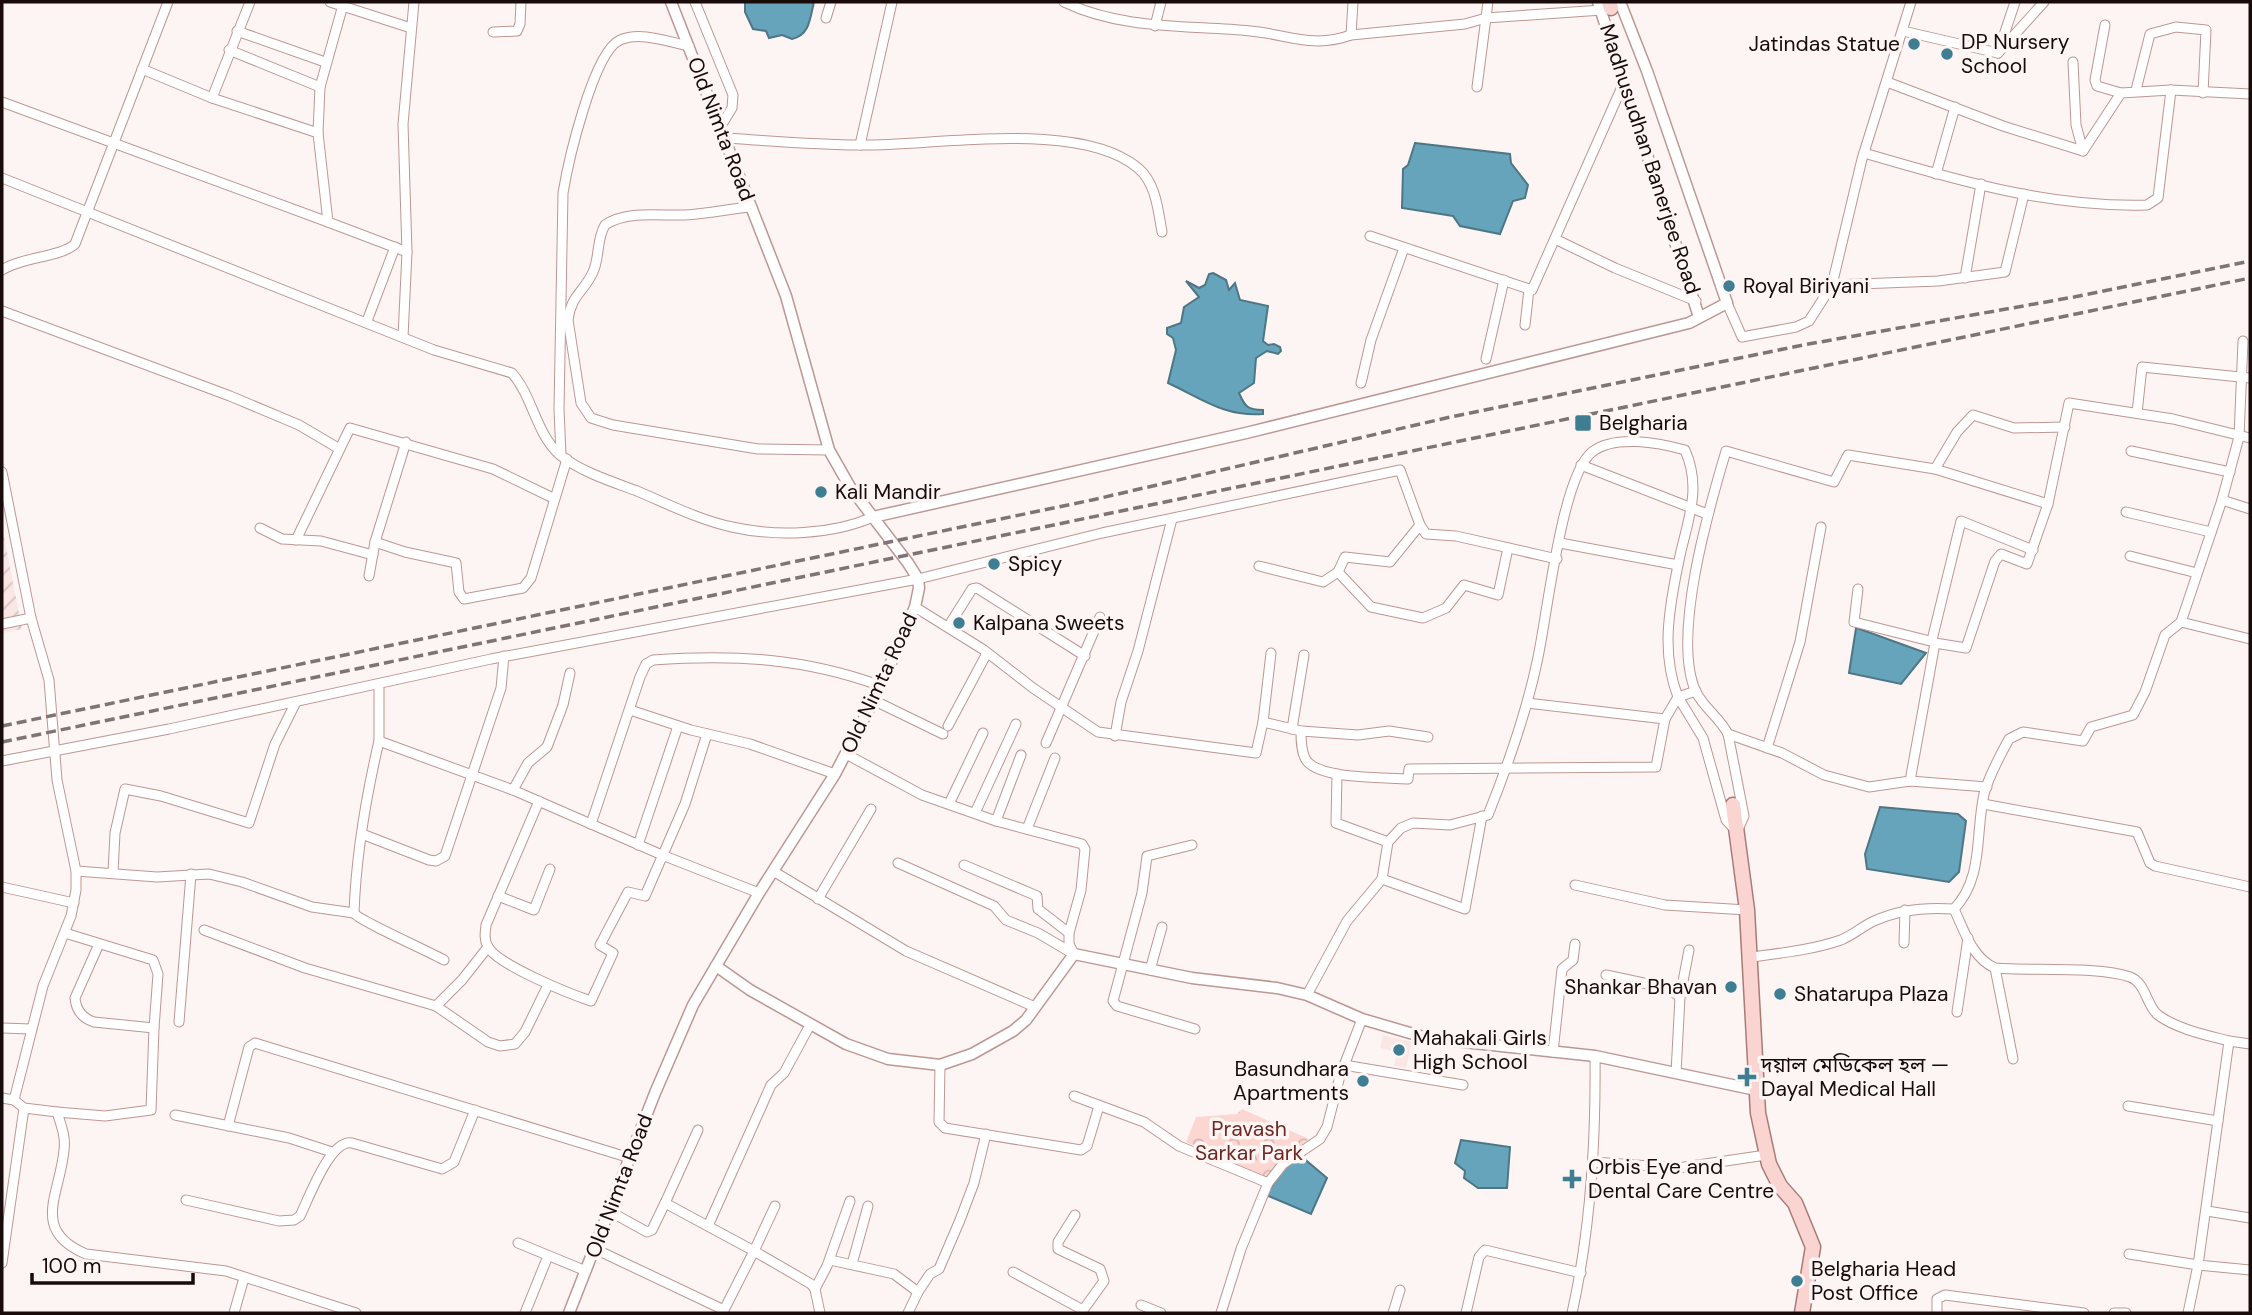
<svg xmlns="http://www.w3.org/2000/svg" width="2252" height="1315" font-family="'DM Sans','Noto Sans Bengali',sans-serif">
<defs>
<pattern id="industrial-furrows" width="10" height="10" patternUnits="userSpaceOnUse" patternTransform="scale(1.75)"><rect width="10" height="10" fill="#fae6e4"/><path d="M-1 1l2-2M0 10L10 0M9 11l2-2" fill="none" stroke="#d6c4c2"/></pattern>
<pattern id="park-crowns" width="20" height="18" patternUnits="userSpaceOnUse" patternTransform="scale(1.75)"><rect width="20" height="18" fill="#fcd7d2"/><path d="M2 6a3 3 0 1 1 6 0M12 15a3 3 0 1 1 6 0" fill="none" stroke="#d7b7b3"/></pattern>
</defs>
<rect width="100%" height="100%" fill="#fdf5f4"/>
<polygon fill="#fae6e4" points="1383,1035 1412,1042 1406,1068 1394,1066 1397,1052 1380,1048"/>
<polygon fill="url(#industrial-furrows)" points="2,526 22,629 2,633"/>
<polygon fill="url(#park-crowns)" points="1242,1109 1309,1139 1281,1160 1269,1178 1186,1142 1196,1117 1237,1114"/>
<g fill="#65a4ba" stroke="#4e7685" stroke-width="2">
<path d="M 745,2 L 814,2 C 810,18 810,35 792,39 L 782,35 L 769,38 L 766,31 L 753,29 L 745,12 Z"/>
<polygon points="1415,143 1510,154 1511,163 1528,185 1525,198 1513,201 1500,234 1460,226 1453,216 1402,208 1403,169 1408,165"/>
<path d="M 1213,273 L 1226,280 L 1229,290 L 1235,283 L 1240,300 L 1268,306 L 1263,341 L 1268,345 L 1274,344 L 1280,347 L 1281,351 L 1278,354 L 1267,351 L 1256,358 L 1254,383 L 1239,393 C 1245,407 1248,410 1263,410 L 1263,414 C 1224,417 1201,398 1168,383 L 1176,350 L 1173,338 L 1167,334 L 1167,328 L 1181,323 L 1184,307 L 1199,297 L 1186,281 L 1199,288 L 1205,285 L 1209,274 Z"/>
<polygon points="1856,628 1857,628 1926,653 1901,684 1849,673"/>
<polygon points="1880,807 1958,814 1966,821 1959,872 1949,882 1867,869 1865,854"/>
<polygon points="1461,1140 1510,1147 1507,1188 1478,1188 1464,1178 1465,1171 1455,1163"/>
<polygon points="1295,1151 1327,1178 1311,1214 1266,1195"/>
</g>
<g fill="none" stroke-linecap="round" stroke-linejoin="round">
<defs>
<g id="minor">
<polyline points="330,2 411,28"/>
<polyline points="695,2 733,95 732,108 721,126"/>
<path d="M 1064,2 C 1122,30 1188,25 1250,31 C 1287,34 1312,49 1351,35 L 1465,24 L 1486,18 L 1602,10"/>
<polyline points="826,18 831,2"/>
<polyline points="2105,25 2095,80 2097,86 2121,93"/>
<polyline points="1155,26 1161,2"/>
<polyline points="237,31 325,62"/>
<polyline points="1903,31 1998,53 2044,2"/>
<polyline points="493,32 517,31 520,24 521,2"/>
<polyline points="1351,35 1353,2"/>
<polyline points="229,50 320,87"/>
<polyline points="1998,53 2015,2"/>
<polyline points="2073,62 2076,125 2083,151"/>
<polyline points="142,69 212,98 318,133 328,222 407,252"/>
<polyline points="1887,82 2003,126 2083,151 2121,93 2171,90 2250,94"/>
<polyline points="1477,87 1488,2"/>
<polyline points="2136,90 2150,34 2176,27 2206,30 2203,93"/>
<polyline points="212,98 250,2"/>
<polyline points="2,102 328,222"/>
<polyline points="318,133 320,87 343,5"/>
<path d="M 726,138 C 771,141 815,145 860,145 C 934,146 1080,119 1138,168 C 1156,183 1158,210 1162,232"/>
<polyline points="860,145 892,2"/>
<path d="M 1864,153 C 1956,180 2050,208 2147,205 L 2158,198 L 2171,90"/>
<polyline points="1936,174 1955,107"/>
<path d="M 2,178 L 434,350 L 512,373 C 533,397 536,434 560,455 C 581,472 613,482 637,491 C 668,504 699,520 732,527 C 776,537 832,535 873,517"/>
<path d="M 750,207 C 729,209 707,214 685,215 C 660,216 627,210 605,225 C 596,240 600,257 593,272 C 584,292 571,295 568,320 L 581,403 L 591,418 L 613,425 L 758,449 L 829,450"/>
<polyline points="1370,236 1532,290 1625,80"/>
<polyline points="1555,239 1615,268 1696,301"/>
<path d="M 2,270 C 22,257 61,257 75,244 L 168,2"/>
<polyline points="1965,278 1981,184"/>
<polyline points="1832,285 1938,281 2005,272 2024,194"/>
<polyline points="1727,303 1742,337 1796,327 1809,321 1832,285 1862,159 1911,2"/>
<polyline points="2,311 230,396 299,425 338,448"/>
<polyline points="367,321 395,247"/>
<polyline points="1525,325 1529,289"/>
<polyline points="403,337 407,252 403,124 414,2"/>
<polyline points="1486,359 1504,280"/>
<polyline points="1361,383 1371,340 1404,248"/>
<polyline points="2137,413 2142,367 2250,378"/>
<polyline points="2131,451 2230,472"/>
<path d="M 561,455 L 559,409 L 563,193 C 568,163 593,52 620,40 C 641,31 668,42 689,46"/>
<polyline points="1581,465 1707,514"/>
<polyline points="1935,469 2048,504"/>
<path d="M 2,472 L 31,618 L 49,680 L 57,780 L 76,871 L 76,890 L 71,916 L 43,986 L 14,1100 L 24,1108 L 57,1112 C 61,1125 66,1137 64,1150 C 60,1195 30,1230 86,1254 L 226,1271 L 356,1313"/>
<polyline points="2222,500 2250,509"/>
<polyline points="2126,512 2211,532"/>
<polyline points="260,528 282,539 321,541 373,555"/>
<polyline points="296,540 350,428 493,469 553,498"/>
<polyline points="375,542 405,552 456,563 459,592 464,599 523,588 531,578 567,459"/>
<polyline points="1560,543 1678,565"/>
<polyline points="2130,556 2197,573"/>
<polyline points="1259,566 1323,582 1338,572 1371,607 1423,618 1446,608 1464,585 1498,595 1508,548"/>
<polyline points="1338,572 1345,557 1390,562 1420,525 1426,534 1456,536 1557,559"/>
<polyline points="369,576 375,542 406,442"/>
<polyline points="1858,589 1854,622 1934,642"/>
<path d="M 915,607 L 984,650 L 1033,688 L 1098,732 L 1256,753 L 1263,722 L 1301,731 C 1301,740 1301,750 1305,758 C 1315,780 1385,777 1408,779 L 1409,769 L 1656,767 L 1665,719 L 1678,697 L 1703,738 L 1726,820 L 1737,832 L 1744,816 L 1728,734 C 1720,718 1704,708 1696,692 C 1671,638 1709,508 1726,451 L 1834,482 L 1848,455 L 1935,469 L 1957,432 L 1973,415 L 2014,428 L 2065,427"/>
<polyline points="2181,622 2222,500 2239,437 2243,341"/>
<polyline points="2181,622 2250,639"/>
<polyline points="2,624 31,618"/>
<polyline points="948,627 972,589 977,588 1085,656"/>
<polyline points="1932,640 1961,521 2033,550"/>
<polyline points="379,684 379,741 513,790 662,855 759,893"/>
<polyline points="873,700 943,734"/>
<polyline points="1527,703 1665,719"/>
<polyline points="630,710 691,730 750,744 835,774"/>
<polyline points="1263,722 1271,653"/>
<polyline points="948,726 987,653"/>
<polyline points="1292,729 1304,655"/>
<polyline points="1301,731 1358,735 1389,731 1428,737"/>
<polyline points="1728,734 1782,753 1824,775 1869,787 1910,781 1987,787"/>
<polyline points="1115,736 1121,702 1138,651 1172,519"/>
<polyline points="1046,743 1100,617"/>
<polyline points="1767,748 1800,642 1821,527"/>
<polyline points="846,754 922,795 996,821 1082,844 1085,849 1081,890 1069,933 1069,944 1074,954"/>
<polyline points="2,761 169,729 491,659 918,579 1102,533 1400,470 1420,525"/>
<polyline points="1337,774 1336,823 1388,842"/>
<polyline points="1910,781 1935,643 1966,648 1995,561 2001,554 2027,564 2048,504 2069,403 2173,419 2250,438"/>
<polyline points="513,790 528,763 547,747 563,705 570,673"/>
<path d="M 539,801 L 486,925 C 485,933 484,940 488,947 C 498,965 570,994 591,1001 L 613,953 L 600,945 L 628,892 L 645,896 L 685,804 L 707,734"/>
<polyline points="949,804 983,733"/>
<polyline points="1983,804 2137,832 2150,863 2155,866 2250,887"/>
<polyline points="975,813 1016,724"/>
<polyline points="996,821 1021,755"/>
<path d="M 591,824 L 640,677 L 646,664 L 653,660 C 733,654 805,658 881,686"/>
<polyline points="1027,829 1055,758"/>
<polyline points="362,834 429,860 436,861 445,856 501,688 504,656"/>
<polyline points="638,845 678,726"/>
<polyline points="1192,845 1147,856 1142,893 1113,1001 1117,1006 1195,1029"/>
<polyline points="898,863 994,906 1006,920 1038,933 1072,953"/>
<polyline points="964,865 1037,896 1038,909 1069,933"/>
<path d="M 76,871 L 157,877 L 209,874 L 242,882 L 312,907 L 354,913 C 356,855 366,797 379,741"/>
<polyline points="773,871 906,951 1035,1007"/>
<polyline points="113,873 115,833 125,789 161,796 249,823 275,744 296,702"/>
<polyline points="1382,879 1465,909 1482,816"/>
<polyline points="1575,885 1665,905 1747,910"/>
<polyline points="2,887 74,903"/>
<polyline points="498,896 534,910 550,869"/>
<polyline points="818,899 871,809"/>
<path d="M 1954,909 C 1964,930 1972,958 1995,968 C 2030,971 2100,966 2130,977 C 2146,983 2146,1005 2158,1015 C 2177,1029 2206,1035 2229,1041 L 2198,1265 L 2250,1270"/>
<path d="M 1954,909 C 1984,878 1975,834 1984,794 C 1989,775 2000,756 2009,739 L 2023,732 L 2083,741 L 2091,727 L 2133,715 L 2145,692 L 2165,635 L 2181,622"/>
<path d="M 354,913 C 358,920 430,952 444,960"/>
<polyline points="204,930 305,968 436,1006 488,1042 500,1046 515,1044 525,1032 548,985"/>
<path d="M 65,933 L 153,960 L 158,974 L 154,1028 L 94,1022 C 82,1018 76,1010 75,998 L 99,944"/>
<polyline points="1904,943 1905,910"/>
<path d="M 1751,957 C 1781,953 1812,950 1841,940 C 1853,935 1863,926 1874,921 C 1900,909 1926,907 1954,909"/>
<polyline points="1995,968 2013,1059"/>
<polyline points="1150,970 1162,927"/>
<polyline points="1606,975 1667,988 1680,997"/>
<path d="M 1307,995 L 1347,921 L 1382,879 L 1388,842 L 1401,828 L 1413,823 L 1450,825 L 1488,815 C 1508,765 1526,714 1537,662 C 1547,619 1561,477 1592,452 C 1615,434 1660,443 1685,450 C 1703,491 1686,523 1678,565 C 1669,609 1661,654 1678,697 L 1696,691"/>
<polyline points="436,1006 462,980 488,947"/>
<polyline points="1957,1012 1968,938"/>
<polyline points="179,1022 191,874"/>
<polyline points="2,1028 31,1029"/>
<polyline points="2229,1041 2250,1044"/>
<polyline points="1553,1052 1562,969 1573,960 1575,944"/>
<polyline points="940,1065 939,1122 945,1128 1081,1150 1087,1146 1099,1106"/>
<polyline points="1344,1065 1463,1085"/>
<polyline points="1676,1073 1680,997 1689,950"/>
<polyline points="1074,1096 1144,1122 1179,1146 1268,1183"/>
<polyline points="2,1098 14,1100"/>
<polyline points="2128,1106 2218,1121"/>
<polyline points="57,1112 105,1116 151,1110 154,1028"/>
<polyline points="175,1115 289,1138 332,1152"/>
<polyline points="228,1126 249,1047 255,1043 630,1158"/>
<polyline points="1594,1162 1678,1168 1766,1155"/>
<path d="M 186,1200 L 279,1221 L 294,1220 L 300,1216 C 309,1198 330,1139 352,1143 L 442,1169 L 454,1162 L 475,1110"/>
<polyline points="665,1203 698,1130"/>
<polyline points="609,1211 647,1232 652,1230 665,1203 754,1251 775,1206"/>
<polyline points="2207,1211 2250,1218"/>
<polyline points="1075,1215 1058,1242 1058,1249 1100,1269 1104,1281 1081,1313"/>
<polyline points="708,1226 771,1085 784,1073 810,1025"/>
<polyline points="518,1243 586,1271"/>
<polyline points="595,1249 724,1310 754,1251 811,1284 815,1289 820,1313"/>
<polyline points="2129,1254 2198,1265 2188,1313"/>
<polyline points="830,1260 894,1274 918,1292 930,1274 939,1269 960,1220 974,1183 986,1134"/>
<polyline points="2,1263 24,1108"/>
<polyline points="852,1264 868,1206"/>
<polyline points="1013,1272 1083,1310"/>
<polyline points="815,1289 827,1266 850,1201"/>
<polyline points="1141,1305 1161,1313"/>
<polyline points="234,1313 244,1278"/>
<polyline points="525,1313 546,1261"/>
<polyline points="908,1313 918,1292"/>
<polyline points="1221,1313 1241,1249 1268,1183 1283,1164 1320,1139 1327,1127 1340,1076 1362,1019"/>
<polyline points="1393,1313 1400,1290"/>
<polyline points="1466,1313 1479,1257 1485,1250 1581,1273"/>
<path d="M 1572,1313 C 1591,1228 1596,1143 1595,1056"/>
<polyline points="1937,1313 1937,1299 1945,1295 2084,1313"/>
<polyline points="2114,1313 2126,1313"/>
</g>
<g id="tertiary">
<polyline points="1598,2 1699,317"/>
<polyline points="873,517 1246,433 1689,323 1727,303 1647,71 1620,2"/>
<polyline points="716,966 750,990 846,1044 888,1059 940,1065 972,1054 1013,1031 1026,1020 1074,954 1192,978 1277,988 1307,995 1362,1019 1427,1038 1595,1056 1756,1090"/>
<polyline points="569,1313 655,1093 693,1005 759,893 835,774 881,686 915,607 919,588 918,579 908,563 850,487 829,450 786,296 671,2"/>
</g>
<g id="primary">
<polyline points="1609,2 1611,8"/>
<polyline points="1733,805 1747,910 1758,1113 1769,1164 1780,1186 1795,1203 1813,1247 1802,1313"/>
</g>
</defs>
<use href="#minor" stroke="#bd9792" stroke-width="11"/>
<use href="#tertiary" stroke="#bd9792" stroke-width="13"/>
<use href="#primary" stroke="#a87b76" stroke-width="17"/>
<use href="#minor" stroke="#fff" stroke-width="9"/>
<use href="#tertiary" stroke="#fff" stroke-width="10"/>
<use href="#primary" stroke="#fad4d0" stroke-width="14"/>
<g stroke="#7f7473" stroke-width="3.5" stroke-dasharray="10 5" stroke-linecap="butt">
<polyline points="2,726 1092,500 1446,418 1803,345 2074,297 2250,261"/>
<polyline points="2,742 2250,278"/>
</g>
</g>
<g fill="#3f7d93" stroke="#fdf5f4" stroke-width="2.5">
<circle cx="1914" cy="44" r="7"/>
<circle cx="1947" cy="54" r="7"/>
<circle cx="1729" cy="286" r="7"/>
<rect x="1574" y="414" width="18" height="18" rx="3.5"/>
<circle cx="821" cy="492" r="7"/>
<circle cx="994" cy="564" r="7"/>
<circle cx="959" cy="623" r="7"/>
<circle cx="1731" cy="987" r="7"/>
<circle cx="1780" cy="994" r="7"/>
<circle cx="1399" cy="1050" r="7"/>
<path d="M1743.5 1066.5h7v7h7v7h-7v7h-7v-7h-7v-7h7z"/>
<circle cx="1363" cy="1081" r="7"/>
<path d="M1568.5 1168.5h7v7h7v7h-7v7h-7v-7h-7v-7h7z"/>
<circle cx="1797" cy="1281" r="7"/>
</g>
<g text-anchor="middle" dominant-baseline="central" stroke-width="7" stroke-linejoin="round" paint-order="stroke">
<g font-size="21" fill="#180b0a" stroke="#fdf5f4" text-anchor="start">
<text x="1961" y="42">DP Nursery<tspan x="1961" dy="24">School</tspan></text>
<text x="1900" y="44" text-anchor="end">Jatindas Statue</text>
<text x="1743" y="286">Royal Biriyani</text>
<text x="1599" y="423">Belgharia</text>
<text x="835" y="492">Kali Mandir</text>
<text x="1008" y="564">Spicy</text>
<text x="973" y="623">Kalpana Sweets</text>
<text x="1717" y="987" text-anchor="end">Shankar Bhavan</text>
<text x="1794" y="994">Shatarupa Plaza</text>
<text x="1413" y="1038">Mahakali Girls<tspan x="1413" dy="24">High School</tspan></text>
<text x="1761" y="1065">দয়াল মেডিকেল হল —<tspan x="1761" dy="24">Dayal Medical Hall</tspan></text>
<text x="1349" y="1069" text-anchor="end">Basundhara<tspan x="1349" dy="24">Apartments</tspan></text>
<text x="1588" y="1167">Orbis Eye and<tspan x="1588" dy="24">Dental Care Centre</tspan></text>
<text x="1811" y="1269">Belgharia Head<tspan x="1811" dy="24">Post Office</tspan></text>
</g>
<g font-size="21" fill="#180b0a" stroke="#fdf5f4">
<text transform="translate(721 129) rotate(69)">Old Nimta Road</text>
<text transform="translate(1650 159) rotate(72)">Madhusudhan Banerjee Road</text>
<text transform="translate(879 683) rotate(-65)">Old Nimta Road</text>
<text transform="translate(619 1186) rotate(-69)">Old Nimta Road</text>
</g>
<g font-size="21" fill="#6e2723" stroke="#fdf5f4">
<text x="1249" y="1129">Pravash<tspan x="1249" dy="24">Sarkar Park</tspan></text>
</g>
</g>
<rect width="2252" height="1315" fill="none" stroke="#180b0a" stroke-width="7"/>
<path d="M32 1273v10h161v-10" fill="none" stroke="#180b0a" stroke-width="3.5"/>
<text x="42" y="1273" font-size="21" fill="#180b0a" stroke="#fdf5f4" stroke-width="5" paint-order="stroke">100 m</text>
</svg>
